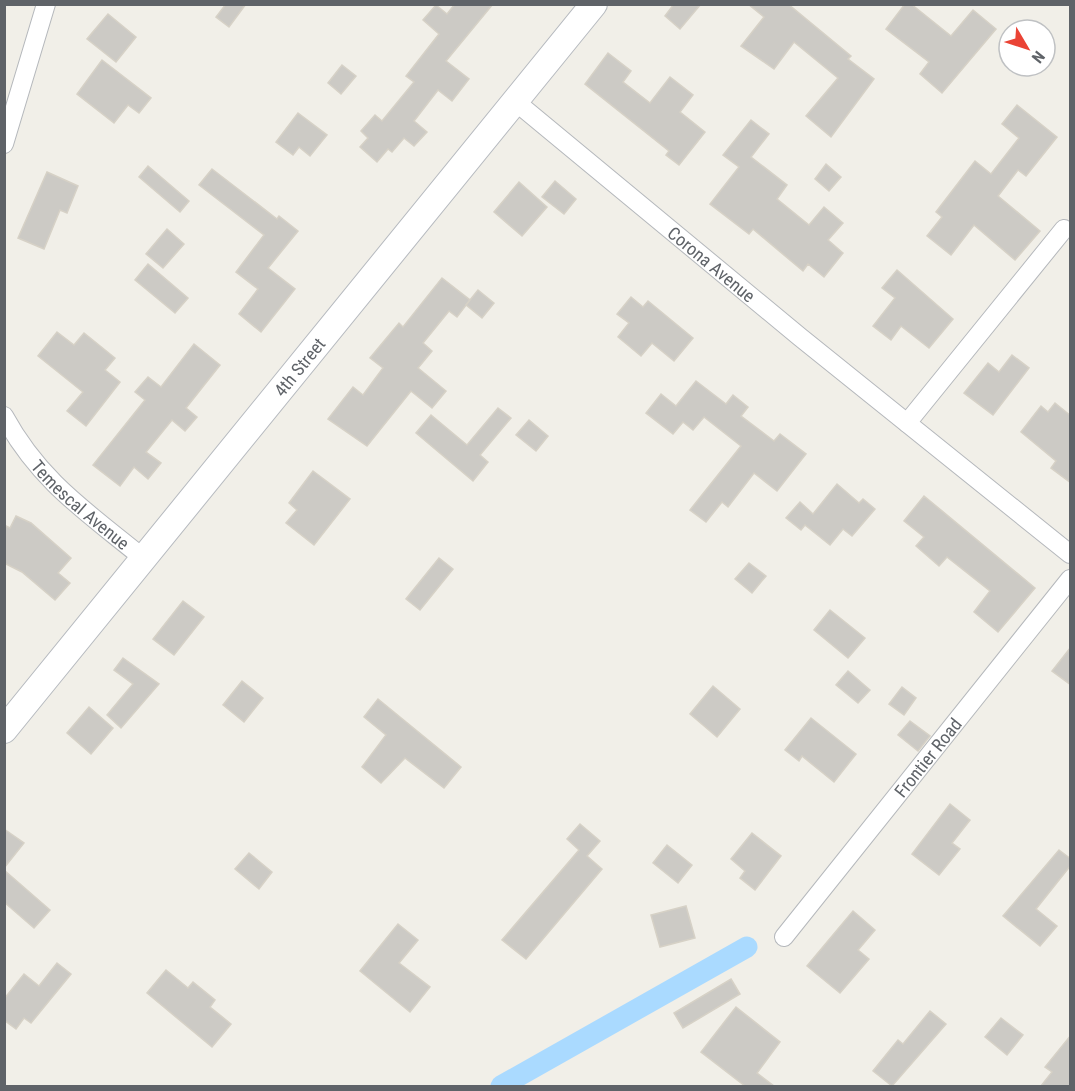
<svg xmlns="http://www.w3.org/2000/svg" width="1075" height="1091" font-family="'Roboto Condensed',sans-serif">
<rect width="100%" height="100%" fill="#f1efe8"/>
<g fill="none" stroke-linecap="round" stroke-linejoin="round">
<polyline stroke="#aadaff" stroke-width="21" points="501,1086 747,947"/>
</g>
<g fill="#cccac5" stroke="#d6d1c6" stroke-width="1.5">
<polygon points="226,4 246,4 229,27 216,17"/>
<polygon points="455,4 493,4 446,61 469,79 452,101 438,90 414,121 427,132 414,146 404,138 392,152 388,149 377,162 360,147 368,138 361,131 375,115 382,121 414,82 406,76 439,34 423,20 436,5 447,14"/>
<polygon points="674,4 701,4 680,29 665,16"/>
<polygon points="748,4 788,4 851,56 848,59 874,79 831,137 806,116 838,78 794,42 774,69 741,46 764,17"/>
<polygon points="905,4 911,4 951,36 973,10 996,29 942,93 920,74 929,62 886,29"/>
<polygon points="108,14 136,37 116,62 87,39"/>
<polygon points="608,53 631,71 623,82 650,103 670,77 693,95 680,112 705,132 679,165 666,155 669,151 585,84"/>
<polygon points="102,60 151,98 139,113 128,105 114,123 77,94"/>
<polygon points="342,65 356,76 341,94 328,83"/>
<polygon points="1017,105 1057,137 1026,176 1018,170 998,196 1040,231 1015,260 974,225 951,255 927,236 942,217 936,212 975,161 991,174 1019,138 1002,124"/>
<polygon points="298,113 327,135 310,156 299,147 293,155 276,142"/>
<polygon points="751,120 769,134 751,157 787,185 777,199 809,225 824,207 843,223 828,240 843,253 824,277 808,264 803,271 753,229 749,234 710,204 739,167 723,155"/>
<polygon points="826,164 841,177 829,191 815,179"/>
<polygon points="148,166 189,201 180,212 139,177"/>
<polygon points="212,169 277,219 279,216 298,231 268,268 295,289 261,332 239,314 258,289 236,272 264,235 199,185"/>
<polygon points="47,172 78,186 67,213 60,210 44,249 18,238"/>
<polygon points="555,181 576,199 564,214 542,197"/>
<polygon points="519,182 547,207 522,236 494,212"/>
<polygon points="167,229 184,244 163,268 146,254"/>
<polygon points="148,264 188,298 175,313 135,280"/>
<polygon points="897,270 953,319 929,348 901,326 891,340 873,326 895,298 882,288"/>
<polygon points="442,278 470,300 457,317 449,311 423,343 432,351 418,368 446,391 432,408 411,391 367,446 328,419 353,387 363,395 383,368 370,358 399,323 403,327"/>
<polygon points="478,290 494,303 482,318 466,305"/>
<polygon points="631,297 643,307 648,301 693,338 674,361 652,343 641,356 618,337 629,323 617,314"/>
<polygon points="57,332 74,345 84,333 115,358 105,370 120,382 86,426 67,411 83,392 38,356"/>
<polygon points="194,344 220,365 186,408 197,417 185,431 172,420 146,452 161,463 148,479 134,467 120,486 93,465 145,400 135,392 148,377 161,387"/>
<polygon points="1012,355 1029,368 993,415 964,393 988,363 999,372"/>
<polygon points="696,381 726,404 733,395 748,407 741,416 774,441 780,434 806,454 777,491 754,473 728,507 722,502 706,522 690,510 741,446 704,417 693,430 683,422 673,434 646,413 661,394 676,406"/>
<polygon points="1055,403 1071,416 1071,483 1051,468 1056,461 1021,432 1041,406 1048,412"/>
<polygon points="498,408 511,418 480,455 488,462 473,481 416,433 431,415 467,445"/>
<polygon points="529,420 548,436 536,451 516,435"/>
<polygon points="313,471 350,499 314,545 286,523 297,510 289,503"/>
<polygon points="837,484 859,503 863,499 875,509 852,536 843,529 830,545 805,525 801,530 786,518 800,502 813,514"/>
<polygon points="924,496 1035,588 998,632 974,612 990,591 947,557 939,566 916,546 924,537 904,521"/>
<polygon points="16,516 31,523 71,558 58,573 70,583 55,600 22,572 4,563 4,525 10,528"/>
<polygon points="439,558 453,569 420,610 406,599"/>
<polygon points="749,563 766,576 752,593 735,579"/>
<polygon points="183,601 204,617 174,655 153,639"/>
<polygon points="830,610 865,638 848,658 814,630"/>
<polygon points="1071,647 1071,685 1052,671"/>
<polygon points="123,658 159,684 121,728 107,715 133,684 114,670"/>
<polygon points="848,671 870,690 858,703 836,685"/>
<polygon points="242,681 263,698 244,722 223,705"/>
<polygon points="713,686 740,709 717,737 690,714"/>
<polygon points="902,687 916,698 904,715 889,704"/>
<polygon points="378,699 461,767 444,788 405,758 381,783 362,767 386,735 364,717"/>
<polygon points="89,707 113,728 91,754 67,733"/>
<polygon points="811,718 856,754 834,782 802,756 799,761 785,750"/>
<polygon points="910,721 930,736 918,751 898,735"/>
<polygon points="950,804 970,820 952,843 960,849 939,875 912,854"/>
<polygon points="580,824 600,841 587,856 602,869 526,959 502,940 579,850 567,839"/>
<polygon points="4,829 24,843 4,868"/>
<polygon points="752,833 781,856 755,890 740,878 745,871 731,859"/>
<polygon points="667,845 692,865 678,883 653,863"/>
<polygon points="1059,850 1071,859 1071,865 1036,909 1057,926 1040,946 1003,916"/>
<polygon points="249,853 272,872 259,889 235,869"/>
<polygon points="4,870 50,910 34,928 4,902"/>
<polygon points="686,906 695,938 660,947 651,915"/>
<polygon points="853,911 875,930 858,950 869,959 840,993 807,966"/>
<polygon points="398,924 418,940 399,963 430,987 410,1012 360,971"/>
<polygon points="57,963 71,974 31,1023 24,1018 16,1029 4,1020 4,999 24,974 39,986"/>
<polygon points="166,970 188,988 193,982 215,1000 210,1007 231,1024 212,1047 147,993"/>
<polygon points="731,979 740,994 683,1028 674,1013"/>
<polygon points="736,1007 780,1042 757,1073 774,1086 745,1086 701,1052"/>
<polygon points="930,1011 946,1024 892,1086 873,1071 898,1040 903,1044"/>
<polygon points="1001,1018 1023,1035 1007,1055 985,1037"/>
<polygon points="1071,1035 1071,1086 1041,1086 1052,1072 1045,1067"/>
</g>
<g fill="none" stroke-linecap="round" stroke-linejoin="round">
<defs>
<g id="street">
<path id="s1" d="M 516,102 L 800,337 L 1070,554"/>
<polyline points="4,144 46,4"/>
<path id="s2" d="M 4,416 C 40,482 87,512 143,558"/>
<polyline points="907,423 1064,229"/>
<path id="s3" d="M 784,937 L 1070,579"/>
</g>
<g id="secondary">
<path id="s4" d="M 4,730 L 594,4"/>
</g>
</defs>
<use href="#street" stroke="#b5b8bc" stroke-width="20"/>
<use href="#secondary" stroke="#b6babf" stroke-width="28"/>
<use href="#street" stroke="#fff" stroke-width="18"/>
<use href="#secondary" stroke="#fff" stroke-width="26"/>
</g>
<g text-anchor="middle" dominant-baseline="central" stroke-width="4.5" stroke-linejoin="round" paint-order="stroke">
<g font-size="18" fill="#5f6368" stroke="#fff">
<text stroke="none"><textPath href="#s1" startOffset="254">Corona Avenue</textPath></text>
<text stroke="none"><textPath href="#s4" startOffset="468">4th Street</textPath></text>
<text stroke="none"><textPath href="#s2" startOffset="118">Temescal Avenue</textPath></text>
<text stroke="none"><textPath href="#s3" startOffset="230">Frontier Road</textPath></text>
</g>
</g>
<rect width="1075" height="1091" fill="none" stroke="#5f6368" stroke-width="12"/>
<g transform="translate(1027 48) rotate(129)"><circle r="28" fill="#ffffff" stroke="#bfc1c3" stroke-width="1.5"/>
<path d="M0-4.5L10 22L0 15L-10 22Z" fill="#ea4335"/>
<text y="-9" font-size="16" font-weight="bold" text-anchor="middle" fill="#5f6368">N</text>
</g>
</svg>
